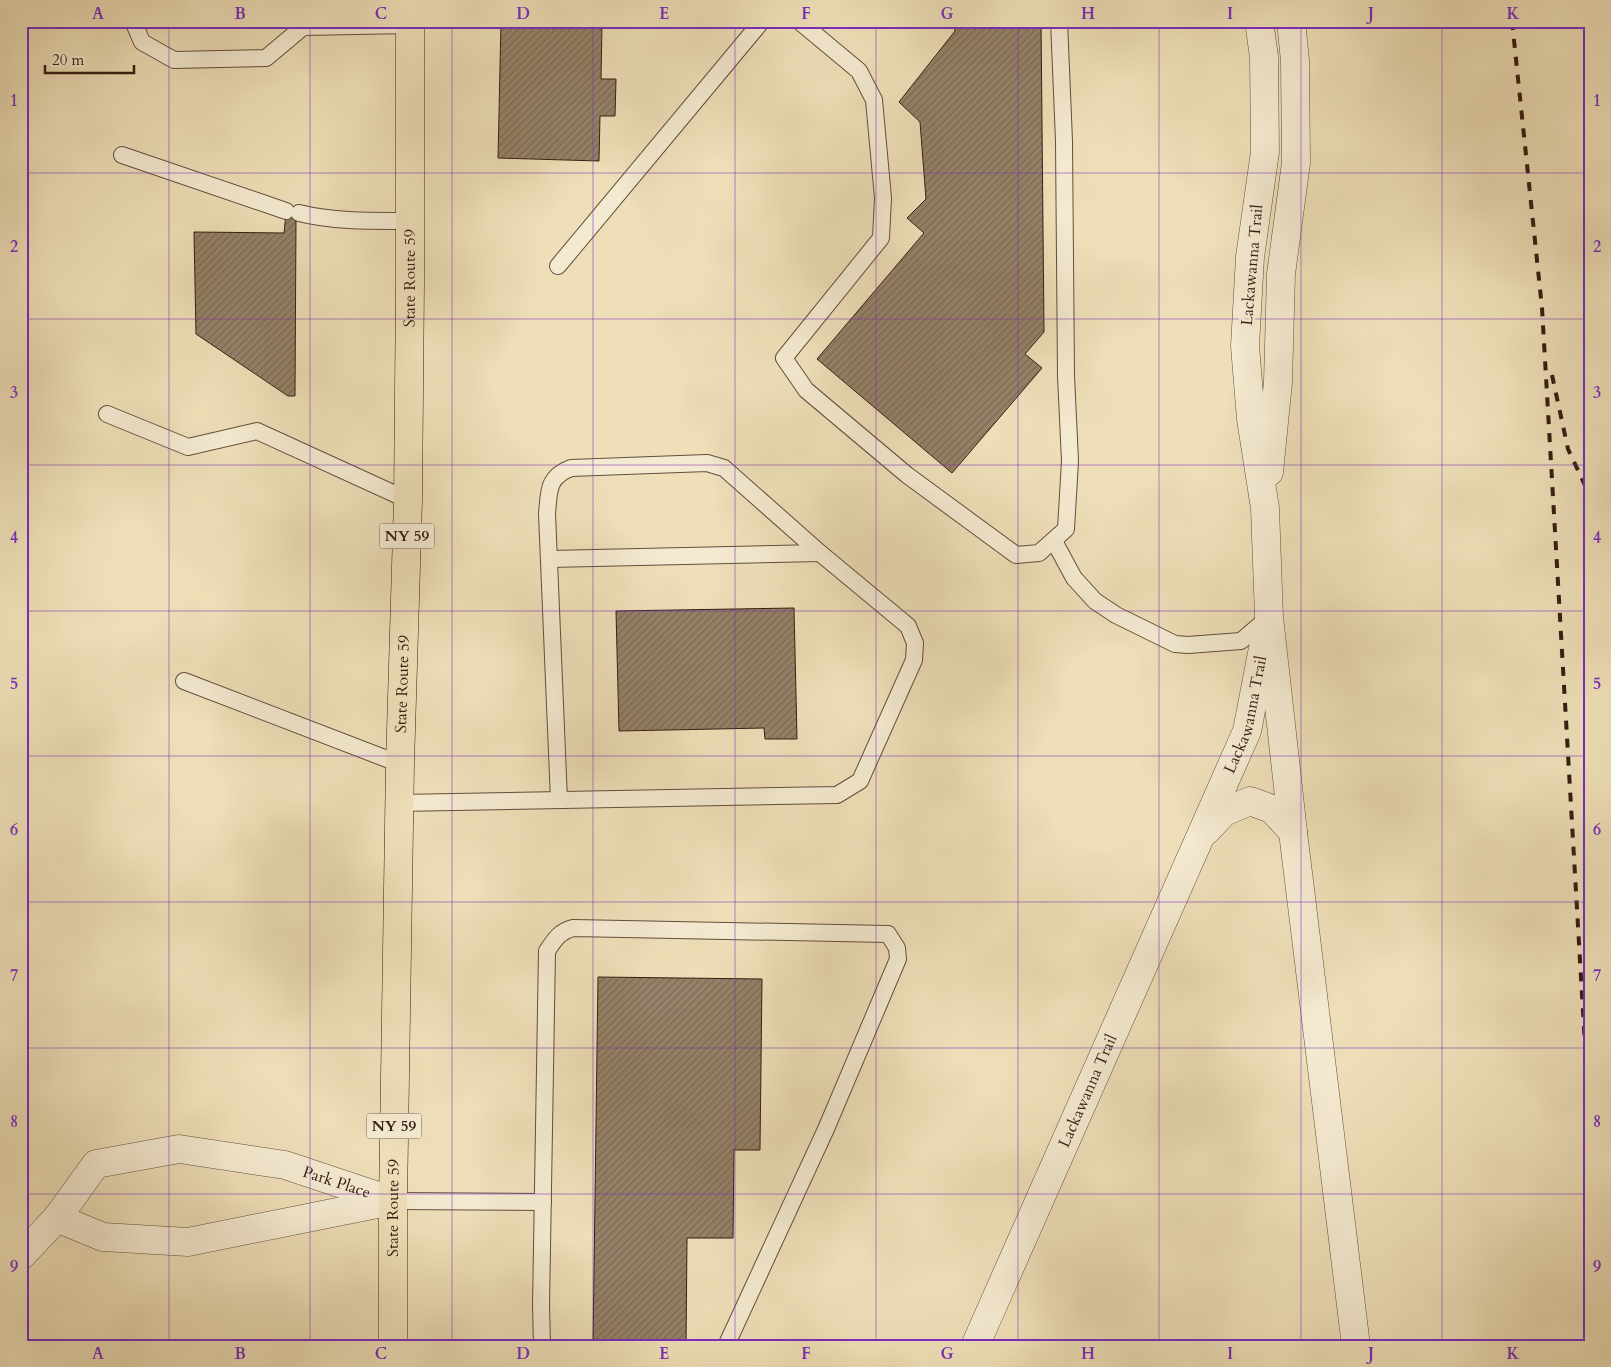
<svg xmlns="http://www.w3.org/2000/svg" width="1611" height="1367" font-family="Cardo,serif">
<defs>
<pattern id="building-hatch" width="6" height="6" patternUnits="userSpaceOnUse" patternTransform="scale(1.25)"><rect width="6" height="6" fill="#958269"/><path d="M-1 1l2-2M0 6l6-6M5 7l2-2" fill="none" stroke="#7a6a55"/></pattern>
</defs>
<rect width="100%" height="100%" fill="#eedfb8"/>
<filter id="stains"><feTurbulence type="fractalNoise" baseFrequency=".004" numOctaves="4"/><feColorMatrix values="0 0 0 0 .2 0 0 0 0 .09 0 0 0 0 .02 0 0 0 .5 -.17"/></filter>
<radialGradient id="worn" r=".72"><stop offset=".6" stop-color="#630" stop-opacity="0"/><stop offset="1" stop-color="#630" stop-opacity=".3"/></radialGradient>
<g fill="url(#building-hatch)" stroke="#341d13">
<polygon points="525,21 579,21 579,24 602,24 601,79 616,79 615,116 600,116 599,161 498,158 501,22 525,23"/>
<polygon points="954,21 1041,21 1044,332 1025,354 1042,368 952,473 817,359 924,233 907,218 926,199 920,122 899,102 955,31"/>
<polygon points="286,214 294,215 296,219 295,396 288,396 196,334 194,232 284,233"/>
<polygon points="794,608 797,739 765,739 764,728 619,731 616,611"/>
<polygon points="598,977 762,979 760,1150 734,1150 733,1238 687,1238 686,1346 593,1346"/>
</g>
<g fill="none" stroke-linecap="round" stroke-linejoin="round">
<defs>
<g id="lane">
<polyline points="133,21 142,42 174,60 266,58 303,27 410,25"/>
<polyline points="799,21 859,71 874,100 883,198 881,238 784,358 806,390 907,475 1016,555 1039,553 1066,529 1070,461 1066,376 1064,141 1059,21"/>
<polyline points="122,155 286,211"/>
<path d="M 299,213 C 335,222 373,221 410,221"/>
<polyline points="558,266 762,21"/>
<polyline points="107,414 188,447 257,431 408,500"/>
<polyline points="1054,541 1074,578 1095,601 1116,615 1175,644 1188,645 1241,641 1269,617"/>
<polyline points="549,559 820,553"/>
<polyline points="184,681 400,764"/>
<path d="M 399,803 L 837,795 L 860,781 L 914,660 L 915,643 L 908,626 L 820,553 L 724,468 L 707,463 L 571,468 C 547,477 549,492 547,514 L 559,800"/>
<polyline points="393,1201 543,1202"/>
<path d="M 542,1346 L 541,1306 L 547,951 C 555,939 559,932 573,928 L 888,934 L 897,948 L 898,959 L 826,1129 L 726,1346"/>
</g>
<g id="street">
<polyline points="1259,21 1264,57 1265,152 1250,257 1245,346 1251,419 1265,508 1269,617 1293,832 1356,1346"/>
<polyline points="1269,472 1278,382 1281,274 1296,163 1295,61 1291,21"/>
<polyline points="1206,831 1224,812 1250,801 1272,809 1293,832"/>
<polyline points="57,1218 103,1237 188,1242 392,1201"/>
<path id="s1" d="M 21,1256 L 57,1218 L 96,1164 L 179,1149 L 285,1165 L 393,1201"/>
<path id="s2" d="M 975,1346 L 1247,731 L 1264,643"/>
</g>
<g id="primary">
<path id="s3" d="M 393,1346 L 393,1201 L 400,764 L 408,500 L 410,284 L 410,21"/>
</g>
</defs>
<use href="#lane" stroke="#624e3c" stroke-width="18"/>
<use href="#street" stroke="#624e3c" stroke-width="29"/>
<use href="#primary" stroke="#341d13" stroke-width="29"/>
<use href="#lane" stroke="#f4ead1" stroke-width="16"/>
<use href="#street" stroke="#f4ead1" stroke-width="28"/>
<use href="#primary" stroke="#eedfb8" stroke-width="28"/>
<g stroke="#341d13" stroke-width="4" stroke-dasharray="9 9" stroke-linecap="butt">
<polyline points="1512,21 1542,308 1590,1132"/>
<polyline points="1552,375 1568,449 1590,496"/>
</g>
</g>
<path fill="none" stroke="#7b2cbf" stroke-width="1" stroke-opacity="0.55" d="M 169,21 L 169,1346M 310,21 L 310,1346M 452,21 L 452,1346M 593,21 L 593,1346M 735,21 L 735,1346M 876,21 L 876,1346M 1018,21 L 1018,1346M 1159,21 L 1159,1346M 1301,21 L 1301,1346M 1442,21 L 1442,1346M 21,173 L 1590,173M 21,319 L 1590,319M 21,465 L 1590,465M 21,611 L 1590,611M 21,756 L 1590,756M 21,902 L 1590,902M 21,1048 L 1590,1048M 21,1194 L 1590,1194"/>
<g text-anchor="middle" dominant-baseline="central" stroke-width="5" stroke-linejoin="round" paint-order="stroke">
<g fill="#f4ead1" stroke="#6e5a4c" stroke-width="1">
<rect x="379.5" y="523.5" width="55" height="25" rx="4"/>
<rect x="366.5" y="1113.5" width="55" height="25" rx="4"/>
</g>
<g font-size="15" font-weight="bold" fill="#341d13">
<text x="407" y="536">NY 59</text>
<text x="394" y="1126">NY 59</text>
</g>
<g font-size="16" fill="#341d13" stroke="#f4ead1">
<text transform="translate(1252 265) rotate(-85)">Lackawanna Trail</text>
<text stroke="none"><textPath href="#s3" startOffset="1068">State Route 59</textPath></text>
<text stroke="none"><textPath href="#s3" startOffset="662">State Route 59</textPath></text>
<text stroke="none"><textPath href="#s2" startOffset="688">Lackawanna Trail</textPath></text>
<text stroke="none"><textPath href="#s2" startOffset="279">Lackawanna Trail</textPath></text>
<text stroke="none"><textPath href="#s1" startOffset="365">Park Place</textPath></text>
<text stroke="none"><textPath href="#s3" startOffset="138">State Route 59</textPath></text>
</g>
</g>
<rect width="1611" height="1367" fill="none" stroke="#eedfb8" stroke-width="55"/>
<path d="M45 65v8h89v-8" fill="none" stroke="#341d13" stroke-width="2.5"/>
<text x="52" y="65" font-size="15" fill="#341d13" stroke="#f4ead1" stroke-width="4" paint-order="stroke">20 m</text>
<rect x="28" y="28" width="1556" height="1312" fill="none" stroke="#7b2cbf" stroke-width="2"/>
<g font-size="16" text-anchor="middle" font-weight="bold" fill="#7b2cbf">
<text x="98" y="19">A</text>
<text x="240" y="19">B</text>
<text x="381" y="19">C</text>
<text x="523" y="19">D</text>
<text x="664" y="19">E</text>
<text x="806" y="19">F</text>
<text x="947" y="19">G</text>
<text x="1088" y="19">H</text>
<text x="1230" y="19">I</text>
<text x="1371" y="19">J</text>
<text x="1513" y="19">K</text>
<text x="14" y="106">1</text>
<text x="1597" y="106">1</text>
<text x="14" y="252">2</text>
<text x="1597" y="252">2</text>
<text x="14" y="398">3</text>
<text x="1597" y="398">3</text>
<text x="14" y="543">4</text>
<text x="1597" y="543">4</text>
<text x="14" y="689">5</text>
<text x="1597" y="689">5</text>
<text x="14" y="835">6</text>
<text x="1597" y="835">6</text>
<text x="14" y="981">7</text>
<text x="1597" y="981">7</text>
<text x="14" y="1127">8</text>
<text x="1597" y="1127">8</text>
<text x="14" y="1272">9</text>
<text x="1597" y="1272">9</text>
<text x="98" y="1359">A</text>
<text x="240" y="1359">B</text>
<text x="381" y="1359">C</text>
<text x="523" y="1359">D</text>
<text x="664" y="1359">E</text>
<text x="806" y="1359">F</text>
<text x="947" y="1359">G</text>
<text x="1088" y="1359">H</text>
<text x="1230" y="1359">I</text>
<text x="1371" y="1359">J</text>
<text x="1513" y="1359">K</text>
</g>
<rect width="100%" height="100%" filter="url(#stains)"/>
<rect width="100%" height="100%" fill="url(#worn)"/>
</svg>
